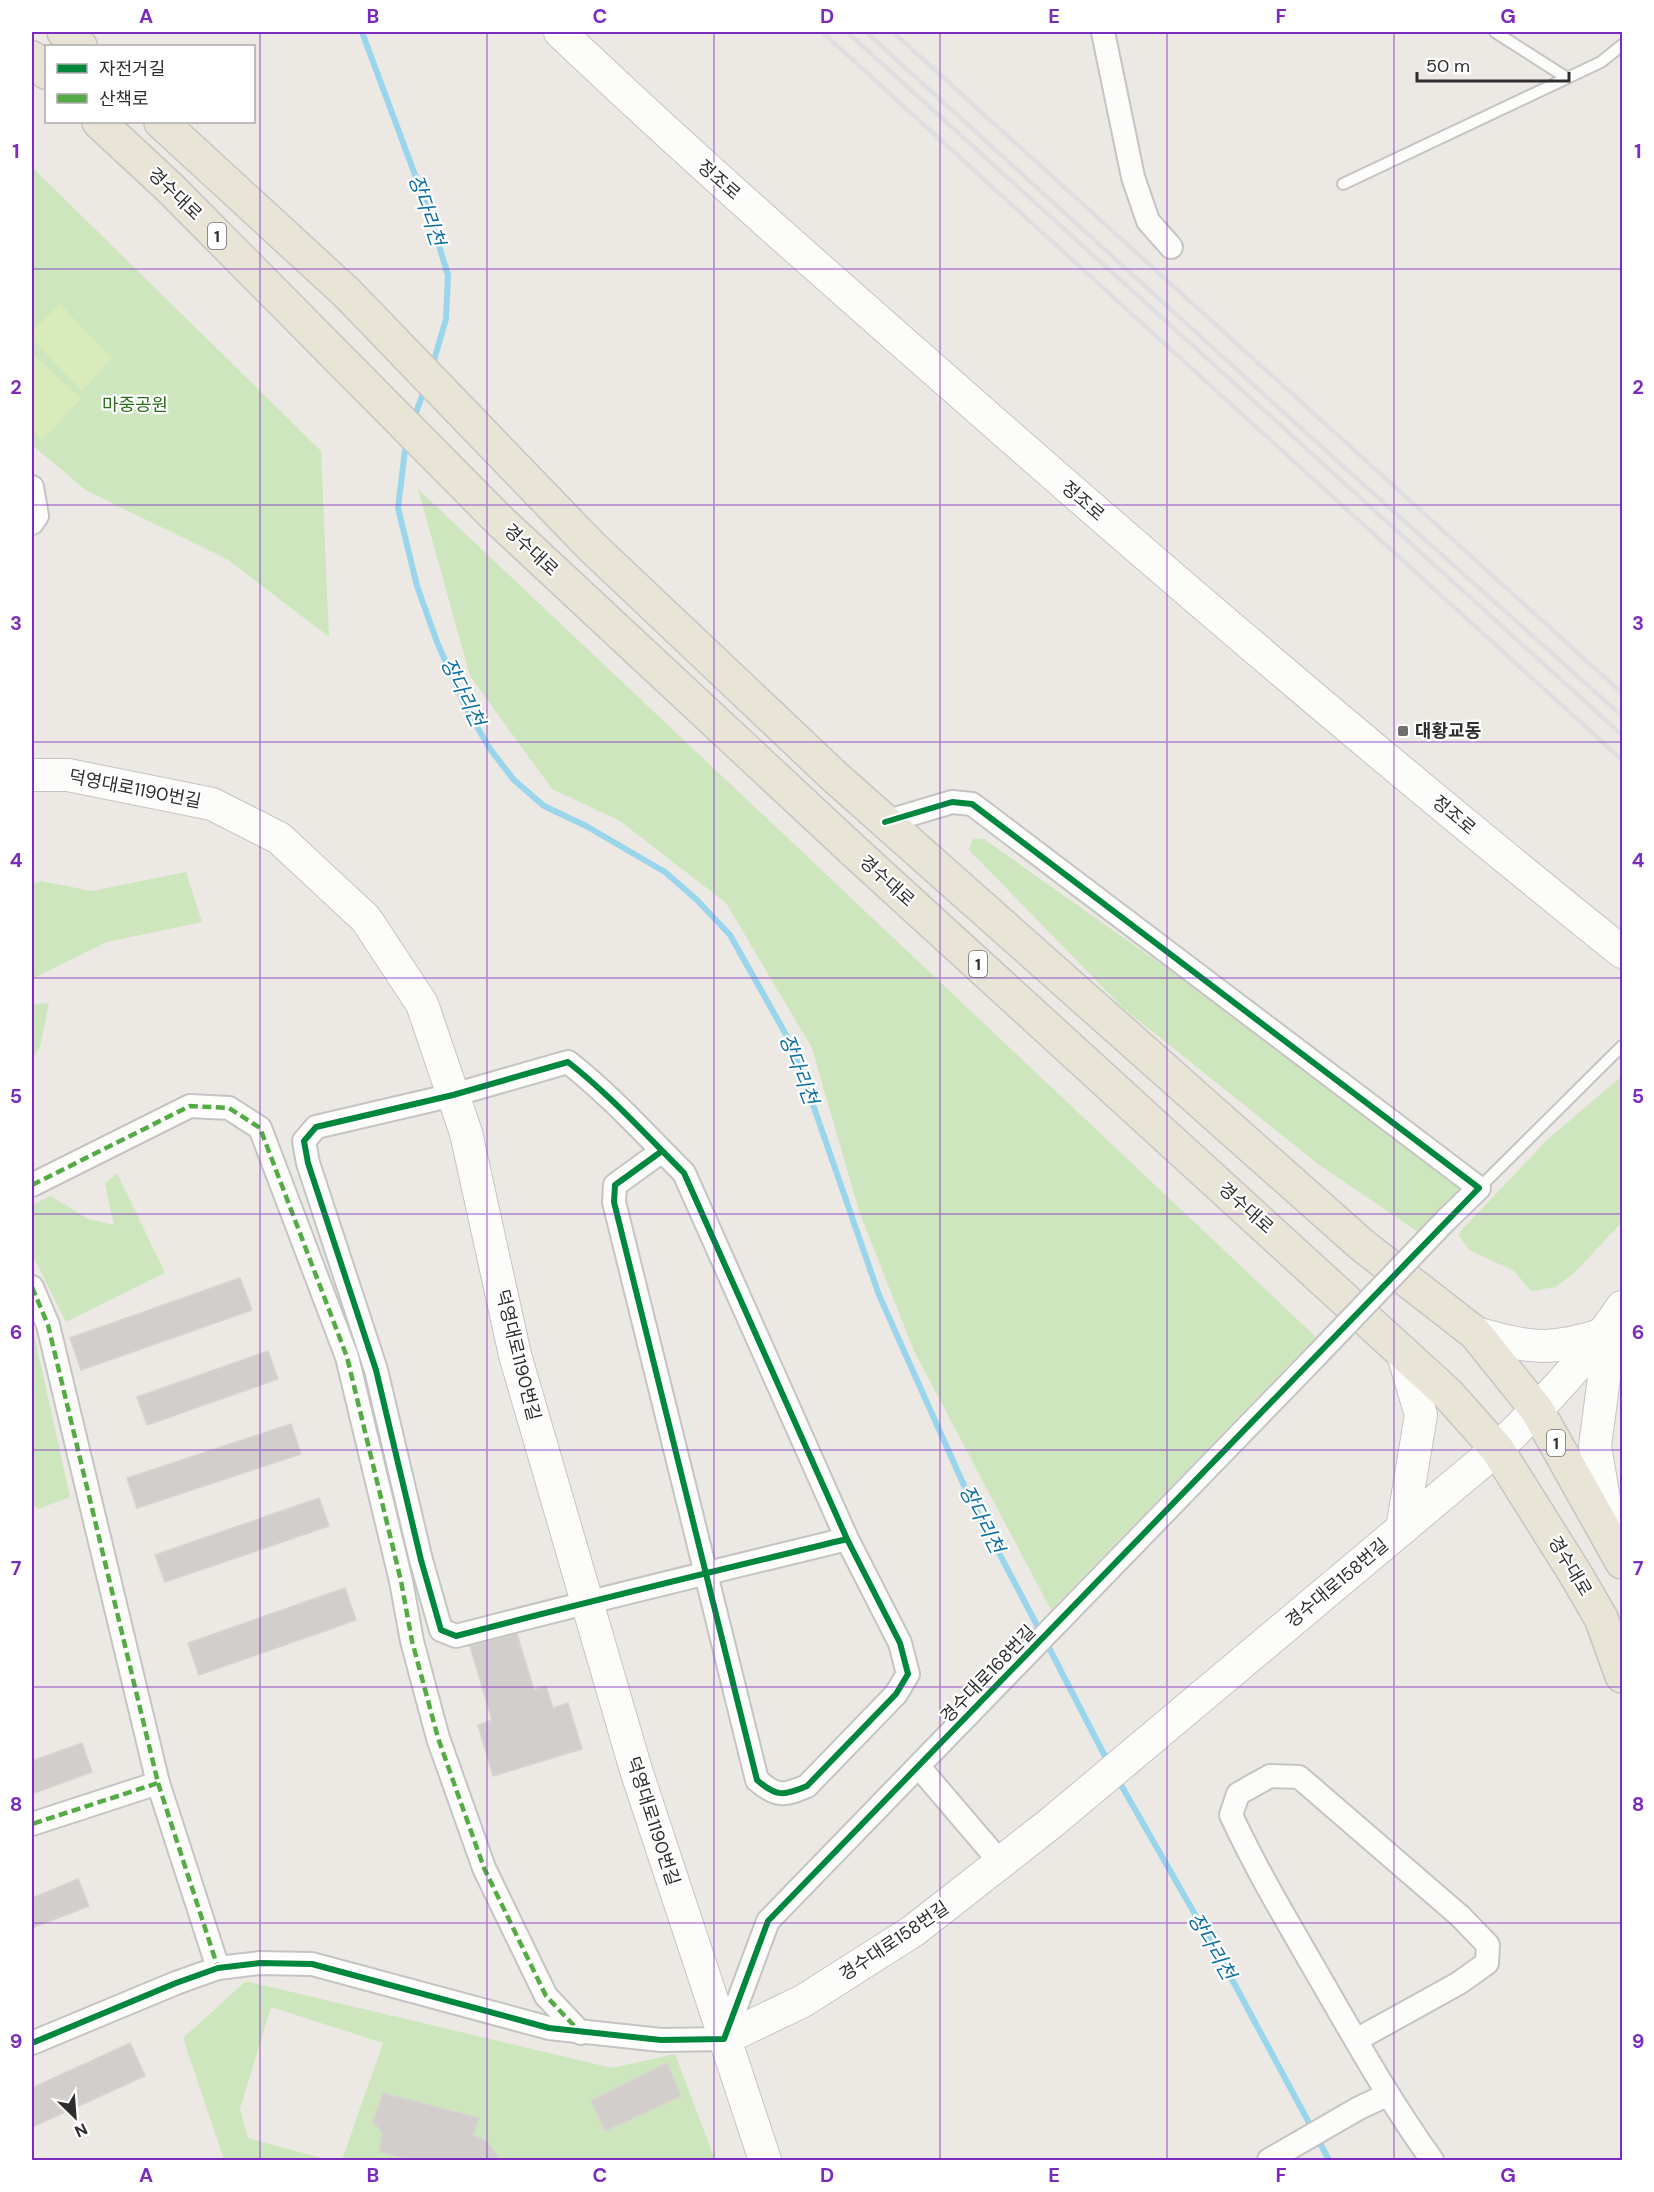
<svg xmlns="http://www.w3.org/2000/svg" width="1654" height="2192" font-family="'DM Sans','Noto Sans KR',sans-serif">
<rect width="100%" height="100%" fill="#ece8e4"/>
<g fill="#cee6be">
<polygon points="32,167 321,451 329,637 227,559 87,491 32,445"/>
<polygon points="418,489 1316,1337 1051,1610 914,1351 859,1211 812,1048 726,903 620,821 552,789 470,676"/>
<polygon points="973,838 984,839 1312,1071 1463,1190 1418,1232 1318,1164 1123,1008 969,850"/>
<polygon points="186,872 202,922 107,942 32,979 32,884 41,881 92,891"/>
<polygon points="49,1003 40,1047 32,1058 32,1005"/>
<polygon points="1622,1076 1622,1222 1575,1272 1556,1287 1531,1291 1514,1271 1469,1250 1458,1234 1547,1140"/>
<polygon points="117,1173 165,1273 66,1322 32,1254 32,1205 51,1196 88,1219 114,1225 105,1184"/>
<polygon points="32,1325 70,1497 38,1509 32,1503"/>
<polygon points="246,1981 612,2068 675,2054 715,2160 342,2160 383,2043 271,2007 240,2109 248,2138 329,2160 224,2160 183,2038"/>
</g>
<g fill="#d9eabb">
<polygon points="60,304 112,358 82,391 32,339 32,331"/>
<polygon points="32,353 81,399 42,440 32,431"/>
</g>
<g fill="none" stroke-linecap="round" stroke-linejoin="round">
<g stroke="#99d6ec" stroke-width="6">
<polyline points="362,32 428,210 448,275 446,319 432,367"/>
<polyline points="414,418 425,388"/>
<polyline points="406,442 398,508 417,586 437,642 465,706 490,749 514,780 544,806 586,826 665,872 697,900 730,935 793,1047 879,1295 966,1490 1041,1633"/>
<polyline points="1046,1642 1109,1764"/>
<polyline points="1117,1778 1228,1972 1329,2160"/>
</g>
</g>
<g fill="#d1cecb" stroke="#d7d4d0" stroke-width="1.5">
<polygon points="240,1278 252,1310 81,1370 70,1338"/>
<polygon points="268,1351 278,1379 147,1425 137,1397"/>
<polygon points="291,1424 301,1454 137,1508 127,1478"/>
<polygon points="319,1498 329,1526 165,1582 155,1555"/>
<polygon points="345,1588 356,1620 199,1675 188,1643"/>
<polygon points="517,1634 534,1690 546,1686 553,1708 568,1703 582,1749 493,1776 478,1725 492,1720 470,1646"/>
<polygon points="82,1743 92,1772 32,1794 32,1761"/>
<polygon points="78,1879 89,1906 32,1928 32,1898"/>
<polygon points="130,2043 145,2076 32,2127 32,2088"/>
<polygon points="667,2063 681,2096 605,2131 591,2100"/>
<polygon points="383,2093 479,2118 473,2135 485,2140 501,2160 413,2160 379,2152 383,2133 373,2122"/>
</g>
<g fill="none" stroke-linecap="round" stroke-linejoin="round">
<defs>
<g id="lane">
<polyline points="1495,32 1567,78"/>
<polyline points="1343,184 1601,62 1622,45"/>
<polyline points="1479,1188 1622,1046"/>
</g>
<g id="street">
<polyline points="1103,32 1133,177 1148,221 1171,247"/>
<polyline points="32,487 37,516 32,523"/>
<polyline points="885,822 952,802 972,804 1479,1188 1445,1221"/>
<path d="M 662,1151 L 615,1185 L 614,1202 L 757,1780 C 776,1797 784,1796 807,1786 L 896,1694 L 908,1674 L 900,1643 L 847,1539 L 684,1173 C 646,1135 610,1095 568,1062 L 453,1095 L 316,1127 L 304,1141 L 308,1163 L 376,1370 L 421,1560 L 441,1630 L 456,1636 C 586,1602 716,1571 847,1539"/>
<polyline points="32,1185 190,1106 229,1108 260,1128 347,1357 401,1581 412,1641 438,1738 484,1868 546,1996 581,2033"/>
<polyline points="32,1287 48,1325 158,1783 32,1824"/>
<polyline points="919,1767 1001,1863"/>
<polyline points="158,1783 218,1968"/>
<path d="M 1356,2040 L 1459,1983 L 1487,1963 L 1488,1945 L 1460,1916 L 1299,1777 L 1270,1776 L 1238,1794 L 1231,1815 C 1256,1869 1287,1921 1317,1973 C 1354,2037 1389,2100 1432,2160"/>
<polyline points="32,2043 176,1983 218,1968 260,1963 312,1964 549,2028 661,2040 724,2039 768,1921 1316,1356"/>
<polyline points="1269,2160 1359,2108 1387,2095"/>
</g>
<g id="secondary">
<path d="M 560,32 C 686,152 817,267 948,382 C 1169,577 1393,768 1622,952"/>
<polyline points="32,775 68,775 212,804 279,838 366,919 422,1004 466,1133 515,1355 636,1770 765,2160"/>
<path d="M 1475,1333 C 1531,1348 1547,1352 1604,1334"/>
<polyline points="1604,1334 1607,1355 1595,1446 1610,1535"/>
<polyline points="1402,1529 1421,1415 1402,1351"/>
<path d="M 724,2039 L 803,2001 L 913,1931 L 1051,1823 L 1497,1449 C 1542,1406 1587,1359 1622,1307"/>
</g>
<g id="primary">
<polyline points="64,32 80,46"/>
<polyline points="32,58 46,72"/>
<polyline points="99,122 171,189 501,522 855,852 1448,1394 1497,1449 1576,1575 1601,1618 1622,1676"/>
<polyline points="161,122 347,293 591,546 834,776 1362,1245 1475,1333 1537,1410 1622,1562"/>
</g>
</defs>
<use href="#lane" stroke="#c5c4c5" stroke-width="14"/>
<use href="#street" stroke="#c5c4c5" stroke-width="26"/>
<use href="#secondary" stroke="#c5c4c5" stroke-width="34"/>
<use href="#primary" stroke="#c6c5c4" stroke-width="36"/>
<use href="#lane" stroke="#fcfcfb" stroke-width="10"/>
<use href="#street" stroke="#fcfcfb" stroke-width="22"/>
<use href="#secondary" stroke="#fcfcfb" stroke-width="32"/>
<use href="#primary" stroke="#e8e4d6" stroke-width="33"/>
<g stroke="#dfdfe1" stroke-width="4.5">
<polyline points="822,32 1622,760"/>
<polyline points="847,32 1622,735"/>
<polyline points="866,32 1336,460 1622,716"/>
<polyline points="893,32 1622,693"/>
</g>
<defs>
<polyline id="street-bridge" points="1316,1356 1445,1221"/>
</defs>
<use href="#street-bridge" stroke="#c5c4c5" stroke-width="26" stroke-linecap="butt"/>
<use href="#street-bridge" stroke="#fcfcfb" stroke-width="22"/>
<g stroke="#54ab44" stroke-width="4.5" stroke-dasharray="9 4.5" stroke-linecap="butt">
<polyline points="32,1185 190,1106 229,1108 260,1128 347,1357 401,1581 412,1641 438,1738 484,1868 546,1996 579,2031"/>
<polyline points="32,1287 48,1325 158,1783 32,1824"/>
<polyline points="158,1783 218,1968"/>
</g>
<defs>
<g id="cycleway">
<path d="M 662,1151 L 615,1185 L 614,1202 L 757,1780 C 776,1797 784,1796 807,1786 L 896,1694 L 908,1674 L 900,1643 L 847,1539 L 684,1173 C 646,1135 610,1095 568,1062 L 453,1095 L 316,1127 L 304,1141 L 308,1163 L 376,1370 L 421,1560 L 441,1630 L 456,1636 C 586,1602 716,1571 847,1539"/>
<polyline points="32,2043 176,1983 218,1968 260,1963 312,1964 549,2028 661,2040 724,2039 768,1921 1479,1188 972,804 952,802 885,822"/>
</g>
</defs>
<use href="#cycleway" stroke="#fff" stroke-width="10"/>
<use href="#cycleway" stroke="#00873e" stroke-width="6"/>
</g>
<path fill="none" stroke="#7b2cbf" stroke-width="1.5" stroke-opacity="0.55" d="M 260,32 L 260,2160M 487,32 L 487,2160M 714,32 L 714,2160M 940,32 L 940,2160M 1167,32 L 1167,2160M 1394,32 L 1394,2160M 32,269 L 1622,269M 32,505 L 1622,505M 32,742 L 1622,742M 32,978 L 1622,978M 32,1214 L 1622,1214M 32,1450 L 1622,1450M 32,1687 L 1622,1687M 32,1923 L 1622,1923"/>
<rect fill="#706f6e" stroke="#fff" stroke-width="2" x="1397" y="725" width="12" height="12" rx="3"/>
<g text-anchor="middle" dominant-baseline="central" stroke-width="4.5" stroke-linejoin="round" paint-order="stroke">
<g fill="#fff" stroke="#6d6d6d" stroke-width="1.5">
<rect x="208" y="223" width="18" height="26" rx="4.5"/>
<rect x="969" y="951" width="18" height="26" rx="4.5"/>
<rect x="1547" y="1430" width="18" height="26" rx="4.5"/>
</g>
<g font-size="16" font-weight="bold" fill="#2e2e2e">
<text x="217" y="236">1</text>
<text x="978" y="964">1</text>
<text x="1556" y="1443">1</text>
</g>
<g font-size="18" fill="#2e2e2e" stroke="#fff">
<text transform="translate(719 180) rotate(41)">정조로</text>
<text transform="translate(175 194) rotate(44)">경수대로</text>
<text transform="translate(1083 501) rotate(41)">정조로</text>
<text transform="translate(531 550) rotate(43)">경수대로</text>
<text transform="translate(135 789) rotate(11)">덕영대로1190번길</text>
<text transform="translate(1454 815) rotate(40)">정조로</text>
<text transform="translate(887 881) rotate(42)">경수대로</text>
<text transform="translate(1246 1208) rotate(42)">경수대로</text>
<text transform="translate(518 1355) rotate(76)">덕영대로1190번길</text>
<text transform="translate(1570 1566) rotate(59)">경수대로</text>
<text transform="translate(1337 1583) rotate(-40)">경수대로158번길</text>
<text transform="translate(988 1674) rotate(-46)">경수대로168번길</text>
<text transform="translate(653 1821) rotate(72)">덕영대로1190번길</text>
<text transform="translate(894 1941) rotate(-34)">경수대로158번길</text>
</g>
<g font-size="18" fill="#2c6e1b" stroke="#fff">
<text x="135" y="405">마중공원</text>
</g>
<g font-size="18" font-weight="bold" fill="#2e2e2e" stroke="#fff" text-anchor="start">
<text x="1415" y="731">대황교동</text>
</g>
<g font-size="20" font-style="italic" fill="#0d6fa3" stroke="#fff">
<text transform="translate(427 210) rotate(71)">장다리천</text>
<text transform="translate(463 692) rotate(64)">장다리천</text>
<text transform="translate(799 1069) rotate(69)">장다리천</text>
<text transform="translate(982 1519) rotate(63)">장다리천</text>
<text transform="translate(1212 1946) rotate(60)">장다리천</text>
</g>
</g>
<rect width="1654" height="2192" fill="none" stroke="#ffffff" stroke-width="66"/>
<rect x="45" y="45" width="210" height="78" fill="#ffffff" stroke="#ababab" stroke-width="1.5"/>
<rect x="57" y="64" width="30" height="9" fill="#00873e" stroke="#ababab" stroke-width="1.5"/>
<text x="99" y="75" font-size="18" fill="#2e2e2e">자전거길</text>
<rect x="57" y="94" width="30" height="9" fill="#54ab44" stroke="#ababab" stroke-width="1.5"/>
<text x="99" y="105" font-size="18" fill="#2e2e2e">산책로</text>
<g transform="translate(75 2117) rotate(155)" stroke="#ffffff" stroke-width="4.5" paint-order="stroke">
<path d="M0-4.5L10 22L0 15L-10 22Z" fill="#2e2e2e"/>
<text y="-9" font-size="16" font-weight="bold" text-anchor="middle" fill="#2e2e2e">N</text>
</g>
<path d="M1417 72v9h152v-9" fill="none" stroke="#2e2e2e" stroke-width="3"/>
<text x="1426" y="72" font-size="18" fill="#2e2e2e" stroke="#ffffff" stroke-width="4.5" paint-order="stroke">50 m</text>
<rect x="33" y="33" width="1588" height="2126" fill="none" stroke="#7b2cbf" stroke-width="2"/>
<g font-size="20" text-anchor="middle" font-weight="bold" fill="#7b2cbf">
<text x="146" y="23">A</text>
<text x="373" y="23">B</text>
<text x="600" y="23">C</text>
<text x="827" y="23">D</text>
<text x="1054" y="23">E</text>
<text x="1281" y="23">F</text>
<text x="1508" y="23">G</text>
<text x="16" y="158">1</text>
<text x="1638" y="158">1</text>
<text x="16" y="394">2</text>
<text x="1638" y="394">2</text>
<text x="16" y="630">3</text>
<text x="1638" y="630">3</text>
<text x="16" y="867">4</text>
<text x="1638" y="867">4</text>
<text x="16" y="1103">5</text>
<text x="1638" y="1103">5</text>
<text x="16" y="1339">6</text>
<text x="1638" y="1339">6</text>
<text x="16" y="1575">7</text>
<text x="1638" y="1575">7</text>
<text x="16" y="1811">8</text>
<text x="1638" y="1811">8</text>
<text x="16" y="2048">9</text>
<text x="1638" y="2048">9</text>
<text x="146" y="2182">A</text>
<text x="373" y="2182">B</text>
<text x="600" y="2182">C</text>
<text x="827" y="2182">D</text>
<text x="1054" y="2182">E</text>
<text x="1281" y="2182">F</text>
<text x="1508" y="2182">G</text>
</g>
</svg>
